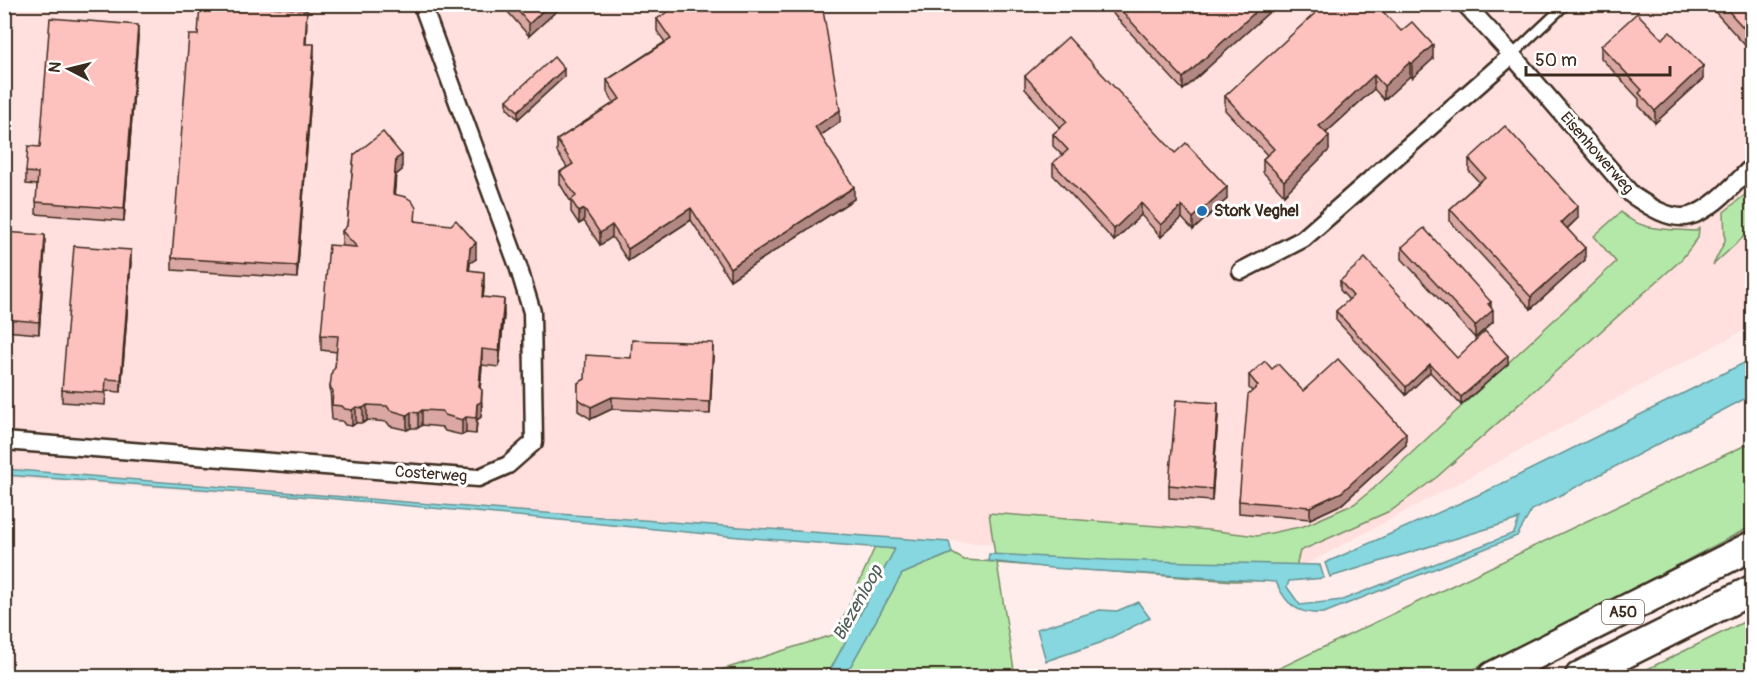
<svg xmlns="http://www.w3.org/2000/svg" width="1757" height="681" font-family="Pangolin,sans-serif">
<rect width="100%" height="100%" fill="#ffedec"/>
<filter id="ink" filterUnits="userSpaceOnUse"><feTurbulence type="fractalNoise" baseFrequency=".0167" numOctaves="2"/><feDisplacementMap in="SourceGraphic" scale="12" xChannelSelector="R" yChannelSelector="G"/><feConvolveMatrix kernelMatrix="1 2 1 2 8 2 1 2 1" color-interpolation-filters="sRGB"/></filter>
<g filter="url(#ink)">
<polygon fill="#ffe0de" points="4,5 1752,5 1752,326 1305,565 5,478"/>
<g fill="#b4e8a9" stroke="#788964" stroke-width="1.5">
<polygon points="1752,189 1752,229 1713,265 1725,241 1724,212"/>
<path d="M 1621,212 C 1640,232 1671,229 1696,231 L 1699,228 L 1698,238 L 1681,260 L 1437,477 L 1392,510 L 1300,551 L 1297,562 L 1300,580 L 1234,581 L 997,563 L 1015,676 L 845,676 L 902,574 L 952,553 L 964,560 L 996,562 L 989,513 L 1209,530 L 1257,536 L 1304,526 L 1354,504 L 1373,489 L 1616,262 L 1594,236 Z"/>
<polygon points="1752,442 1752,526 1511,653 1458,676 1263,676"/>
<polygon points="875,547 895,549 827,676 702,676 836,634"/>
<polygon points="1752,618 1752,676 1633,676"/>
</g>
<g fill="#86d7df" stroke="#689292" stroke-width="1.5">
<path d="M 1752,359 L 1752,395 L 1532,510 L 1517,536 L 1324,613 C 1298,615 1286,605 1276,582 L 1051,568 L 988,561 L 989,554 L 1108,560 L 1320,565 L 1324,578 L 1289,581 L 1287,587 L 1300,605 L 1342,600 L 1514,533 L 1519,519 L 1330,577 L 1325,563 L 1487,491 Z"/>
<polygon points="5,469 504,510 949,542 952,553 902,574 845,676 827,676 895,549 739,537 326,498 5,475"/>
<polygon points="1138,602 1150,618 1100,643 1046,661 1037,629 1100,610 1117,611"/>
</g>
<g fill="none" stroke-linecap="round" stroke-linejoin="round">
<defs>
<polyline id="service" points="1512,55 1566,4"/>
<g id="minor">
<path d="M 1465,4 L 1512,55 L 1632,195 C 1647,205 1670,221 1689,216 C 1711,211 1735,183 1752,167"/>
<polyline points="1241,271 1303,239 1512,55"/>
<polyline points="4,441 478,478 508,465 534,442 532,312 518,266 422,4"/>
</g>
<g id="motorway">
<polyline points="1493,676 1752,546"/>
<polyline points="1580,676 1752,590"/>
</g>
</defs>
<use href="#service" stroke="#3b2a1e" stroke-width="13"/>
<use href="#minor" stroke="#3b2a1e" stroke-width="21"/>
<use href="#motorway" stroke="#3b2a1e" stroke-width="33"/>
<use href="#service" stroke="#fff" stroke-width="8"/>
<use href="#minor" stroke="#fff" stroke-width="16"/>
<use href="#motorway" stroke="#fff" stroke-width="28"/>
</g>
<g fill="#daa7a3" stroke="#3b2a1e" stroke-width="1.5">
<polygon points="501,4 564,4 529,36"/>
<polygon points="1104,4 1278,4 1183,90"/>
<polygon points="1708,4 1752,4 1752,53"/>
<polygon points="657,19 840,122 820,136 854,199 730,280 691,220 628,261 612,237 600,245 584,221 579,224 571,212 571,202 560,184 560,172 567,167 557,152 557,140 614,103 607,92 607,80 665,42 657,31"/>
<polygon points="307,22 306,44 314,56 297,278 172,270 172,258 198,35"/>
<polygon points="1401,31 1433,59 1412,78 1410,76 1384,100 1374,89 1326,133 1329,150 1284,195 1263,172 1263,159 1267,155 1225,110 1225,96"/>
<polygon points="138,37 124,221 36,214 37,185 26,184 26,172 40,147"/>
<polygon points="1662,39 1703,79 1655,123 1639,106 1639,99 1601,58 1601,46"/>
<polygon points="1025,76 1175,153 1227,199 1193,230 1182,218 1161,237 1141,215 1114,241 1053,175 1053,163 1062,155 1053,146 1053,134 1060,128 1025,89"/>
<polygon points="564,77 518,119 507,108 507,100"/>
<polygon points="354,155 402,170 396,175 394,195 416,221 476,259 470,263 469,271 484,287 483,297 504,315 499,367 482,365 480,388 482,406 481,417 477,420 476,434 466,433 462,435 445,431 442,427 422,425 418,428 411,428 407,430 390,426 387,422 367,420 363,423 356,423 352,426 345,425 342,421 332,420 330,387 335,368 337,352 321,350 321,335 342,246 342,231 347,226"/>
<polygon points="1469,159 1578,218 1567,229 1585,260 1531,309 1450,221 1450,209 1479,182 1469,171"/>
<polygon points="4,232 45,247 39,334 4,331"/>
<polygon points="1402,247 1491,308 1493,322 1475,338 1402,259"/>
<polygon points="131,262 121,392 106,391 105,405 62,402 62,390"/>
<polygon points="1340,281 1457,358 1508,364 1461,405 1430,372 1406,395 1336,320 1336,311 1349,300 1340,290"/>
<polygon points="713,355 710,414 612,409 591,419 578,411 578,383 631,358"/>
<polygon points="1272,369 1303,391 1406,445 1342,504 1310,519 1239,513 1239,501 1252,391 1249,388 1249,375"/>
<polygon points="1218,415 1212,501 1169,498 1169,485"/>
</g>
<g fill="#b28885" stroke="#3b2a1e" stroke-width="1.5">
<polygon points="550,4 564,4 529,36 529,24"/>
<polygon points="1264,4 1278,4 1183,90 1183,78"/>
<polygon points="10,25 10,37 4,116 4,104"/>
<polygon points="138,25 138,37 124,221 124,209"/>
<polygon points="314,44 314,56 297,278 297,266"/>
<polygon points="1433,45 1433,59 1412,78 1412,64"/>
<polygon points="1410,62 1410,76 1384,100 1384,86"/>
<polygon points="1703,66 1703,79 1655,123 1655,111"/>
<polygon points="564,69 564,77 518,119 518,111"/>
<polygon points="1374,75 1374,89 1319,139 1319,126"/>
<polygon points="840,110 840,122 815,139 815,127"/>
<polygon points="1329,136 1329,150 1284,195 1284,181"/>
<polygon points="402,155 402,170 396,175 393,210 393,194 396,159"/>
<polygon points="854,187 854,199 730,280 730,268"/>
<polygon points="1227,187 1227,199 1193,230 1193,218"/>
<polygon points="1141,203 1141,215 1114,241 1114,229"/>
<polygon points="1182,206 1182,218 1161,237 1161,225"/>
<polygon points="1578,206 1578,218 1561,234 1561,222"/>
<polygon points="691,208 691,220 628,261 628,249"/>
<polygon points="584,209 584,221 579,224 579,212"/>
<polygon points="612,225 612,237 600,245 600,233"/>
<polygon points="45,235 45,247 39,334 39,322"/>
<polygon points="476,243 476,259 470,263 468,286 468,270 470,248"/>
<polygon points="1585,248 1585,260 1531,309 1531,297"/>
<polygon points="131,250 131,262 121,392 121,380"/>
<polygon points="484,272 484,287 482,313 482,297"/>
<polygon points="504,299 504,315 499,367 499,351"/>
<polygon points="1491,302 1491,311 1493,310 1493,322 1475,338 1475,326 1488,304"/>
<polygon points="713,343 713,355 710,414 710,402"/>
<polygon points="482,349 482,365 479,402 479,387"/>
<polygon points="1508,356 1508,364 1461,405 1461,397"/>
<polygon points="1430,364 1430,372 1406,395 1406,387"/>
<polygon points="482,390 481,417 477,420 476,434 477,404"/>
<polygon points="612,397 612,409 591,419 591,407"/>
<polygon points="1218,403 1218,415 1212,501 1212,489"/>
<polygon points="367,405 367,420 363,423 363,408"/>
<polygon points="356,407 356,423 352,426 352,410"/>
<polygon points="422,410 422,425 418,428 418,413"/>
<polygon points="411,412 411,428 407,430 407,415"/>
<polygon points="466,417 466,433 462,435 462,420"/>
<polygon points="1406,433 1406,445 1342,504 1310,519 1310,507"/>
</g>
<g fill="#fec2be" stroke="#3b2a1e" stroke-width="1.5">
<polygon points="200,4 235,4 307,10 305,44 314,44 297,266 172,258 189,35 198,35"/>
<polygon points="512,4 550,4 529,24"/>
<polygon points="679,4 822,4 840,110 815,127 854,187 730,268 691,208 628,249 612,225 600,233 584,209 579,212 571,200 576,196 560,172 573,164 557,140 620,99 607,80 671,39 657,19"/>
<polygon points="1115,4 1264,4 1183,78"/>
<polygon points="1325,4 1376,4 1401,31 1412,22 1433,45 1412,64 1410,62 1384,86 1374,75 1319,126 1329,136 1284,181 1263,159 1274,149 1225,96"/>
<polygon points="1722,4 1752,4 1752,37"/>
<polygon points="1637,13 1662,39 1670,32 1703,66 1655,111 1639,93 1642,90 1601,46"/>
<polygon points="50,18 138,25 124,209 36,202 38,173 26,172 28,146 40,147"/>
<polygon points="4,25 10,25 4,104"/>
<polygon points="1068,37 1175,153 1186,143 1227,187 1193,218 1182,206 1161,225 1141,203 1114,229 1053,163 1068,150 1053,134 1067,122 1025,76"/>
<polygon points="554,57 564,69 518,111 507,100"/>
<polygon points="1505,126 1578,206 1561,222 1585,248 1531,297 1450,209 1485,177 1469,159"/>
<polygon points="383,132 402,155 396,159 393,194 406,197 412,201 416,208 415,221 451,225 456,220 476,243 470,248 468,270 484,272 482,297 504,299 499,351 482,349 479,387 482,390 481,402 477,404 476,418 466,417 462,420 445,415 442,411 422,410 418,413 411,412 407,415 390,410 387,406 367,405 363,408 356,407 352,410 345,409 342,406 332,405 333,391 330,387 332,371 335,368 338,336 321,335 329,245 357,247 342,231 347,226 354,155"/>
<polygon points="1424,228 1491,302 1488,304 1493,310 1475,326 1402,247"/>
<polygon points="4,232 45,235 39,322 4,319"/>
<polygon points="74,246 131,250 121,380 106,379 105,393 62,390"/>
<polygon points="1365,258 1457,358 1485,331 1508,356 1461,397 1430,364 1406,387 1336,311 1353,296 1340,281"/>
<polygon points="632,340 713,343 710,402 612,397 591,407 578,399 578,383 585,379 586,355 631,358"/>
<polygon points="1338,359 1406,433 1342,492 1310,507 1239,501 1248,395 1258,386 1249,375 1265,361 1272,369 1278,364 1303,391"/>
<polygon points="1176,400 1218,403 1212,489 1169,485"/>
</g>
</g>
<circle fill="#1f6fb2" stroke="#fff" stroke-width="2" cx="1202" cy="211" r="6"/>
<g text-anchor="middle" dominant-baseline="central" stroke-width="6" stroke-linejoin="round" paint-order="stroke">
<rect fill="#fff" stroke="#766a62" stroke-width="1.5" x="1602" y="600" width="42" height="24" rx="4.5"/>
<g font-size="15" font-weight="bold" fill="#3b2a1e">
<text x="1623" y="612">A50</text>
</g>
<g font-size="16" fill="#3b2a1e" stroke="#fff">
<text transform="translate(1597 153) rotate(49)">Eisenhowerweg</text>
<text transform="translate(431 474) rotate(4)">Costerweg</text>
</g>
<g font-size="16" font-weight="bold" fill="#3b2a1e" stroke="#fff" text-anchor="start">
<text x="1214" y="211">Stork Veghel</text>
</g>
<g font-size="18" font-style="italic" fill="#525e58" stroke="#fff">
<text transform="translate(858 603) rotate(-61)">Biezenloop</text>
</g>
</g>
<rect width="1757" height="681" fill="none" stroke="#fff" stroke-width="24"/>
<rect x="12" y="12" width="1733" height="657" fill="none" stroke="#3b2a1e" stroke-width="2" filter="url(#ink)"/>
<g transform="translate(69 69) rotate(277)" stroke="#ffffff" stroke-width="4.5" paint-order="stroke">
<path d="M0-4.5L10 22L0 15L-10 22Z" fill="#3b2a1e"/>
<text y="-9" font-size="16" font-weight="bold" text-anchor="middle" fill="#3b2a1e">N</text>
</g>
<path d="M1526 66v9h144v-9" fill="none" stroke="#3b2a1e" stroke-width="3"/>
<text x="1535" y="66" font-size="18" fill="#3b2a1e" stroke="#ffffff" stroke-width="4.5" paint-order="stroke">50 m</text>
</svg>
